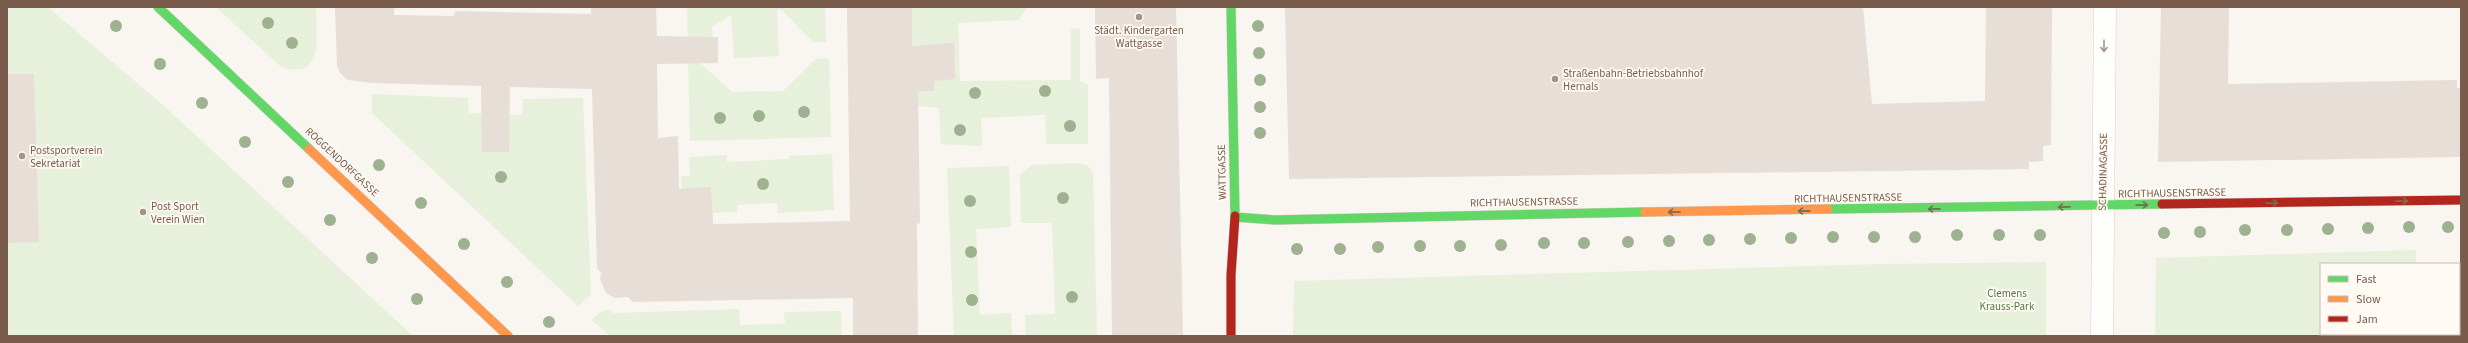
<svg xmlns="http://www.w3.org/2000/svg" width="2468" height="343" font-family="'Source Sans 3',sans-serif">
<rect width="100%" height="100%" fill="#f9f5f0"/>
<g fill="#e7f0db">
<polygon points="7,7 49,8 164,106 413,336 7,336"/>
<path d="M 216,7 L 316,7 C 317,32 324,84 280,66 Z"/>
<polygon points="687,7 825,7 826,42 813,42 782,10 777,10 779,56 734,58 731,15 712,27 713,49 688,50"/>
<polygon points="912,7 1027,7 1019,20 958,23 960,81 1071,80 1071,29 1080,28 1080,81 1088,85 1088,144 1046,144 1045,115 981,118 982,146 941,144 939,108 918,106 918,92 934,91 934,66 912,66"/>
<polygon points="829,58 831,137 690,141 688,59 696,59 732,92 783,91 816,59"/>
<polygon points="372,94 468,98 469,113 522,115 523,99 583,98 591,294 578,306 372,113"/>
<polygon points="832,154 834,210 778,213 777,203 737,205 737,212 683,214 681,176 690,176 689,157 726,155 727,162 789,159 789,156"/>
<polygon points="1076,163 1087,165 1093,172 1097,336 1026,336 1025,315 1055,314 1052,223 1021,223 1020,175 1032,165"/>
<polygon points="1009,166 1011,227 976,229 980,315 1011,313 1012,336 954,336 947,168"/>
<polygon points="2416,250 2416,264 2321,264 2321,334 2418,334 2418,336 2155,336 2156,258"/>
<polygon points="2046,262 2046,336 1293,336 1294,281 1880,264"/>
<path d="M 739,309 L 740,325 L 785,324 L 784,312 L 841,311 L 842,336 L 610,336 L 592,320 C 599,312 605,307 614,313 Z"/>
</g>
<g fill="#e6ded7">
<polygon points="335,7 394,7 394,15 454,16 455,11 591,14 591,7 656,7 657,36 718,37 718,63 657,64 658,138 678,136 679,189 711,187 713,224 850,221 847,7 912,7 912,46 954,43 955,79 934,81 934,91 918,92 920,223 917,224 918,336 853,336 853,298 633,302 628,297 615,298 607,294 600,280 601,272 597,269 592,89 510,87 509,152 482,152 481,86 372,83 348,80 340,73 337,65"/>
<polygon points="1095,7 1176,7 1183,336 1112,336 1109,78 1096,79"/>
<polygon points="1285,7 1863,7 1872,104 1985,101 1986,7 2052,7 2051,145 2043,146 2043,161 2029,162 2029,169 1289,179"/>
<polygon points="2161,7 2229,7 2228,84 2457,80 2457,88 2461,88 2461,157 2158,162"/>
<polygon points="7,74 34,74 39,242 7,243"/>
</g>
<g fill="none" stroke-linecap="round" stroke-linejoin="round">
<defs>
<polyline id="street" points="2102,336 2105,7"/>
<g id="fast">
<polyline points="158,7 309,149"/>
<polyline points="1231,7 1235,216"/>
<polyline points="1828,209 2162,204"/>
<polyline points="1235,217 1274,220 1645,212"/>
</g>
<g id="slow">
<polyline points="309,149 508,336"/>
<polyline points="1645,212 1828,209"/>
</g>
<g id="jam">
<polyline points="2162,204 2461,200"/>
<polyline points="1231,336 1231,275 1235,216"/>
</g>
</defs>
<use href="#street" stroke="#d7d1cb" stroke-width="23"/>
<use href="#fast" stroke="#d9d2cb" stroke-width="10"/>
<use href="#slow" stroke="#d9d2cb" stroke-width="10"/>
<use href="#jam" stroke="#d9d2cb" stroke-width="10"/>
<use href="#street" stroke="#fefefd" stroke-width="22"/>
<use href="#fast" stroke="#63d668" stroke-width="9"/>
<use href="#slow" stroke="#ff974d" stroke-width="9"/>
<use href="#jam" stroke="#b3261e" stroke-width="9"/>
</g>
<g fill="#9eb190">
<circle cx="268" cy="23" r="6"/>
<circle cx="116" cy="26" r="6"/>
<circle cx="1258" cy="26" r="6"/>
<circle cx="292" cy="43" r="6"/>
<circle cx="1259" cy="53" r="6"/>
<circle cx="160" cy="64" r="6"/>
<circle cx="1260" cy="80" r="6"/>
<circle cx="1045" cy="91" r="6"/>
<circle cx="975" cy="93" r="6"/>
<circle cx="202" cy="103" r="6"/>
<circle cx="1260" cy="107" r="6"/>
<circle cx="804" cy="112" r="6"/>
<circle cx="759" cy="116" r="6"/>
<circle cx="720" cy="118" r="6"/>
<circle cx="1070" cy="126" r="6"/>
<circle cx="960" cy="130" r="6"/>
<circle cx="1260" cy="133" r="6"/>
<circle cx="245" cy="142" r="6"/>
<circle cx="379" cy="165" r="6"/>
<circle cx="501" cy="177" r="6"/>
<circle cx="288" cy="182" r="6"/>
<circle cx="763" cy="184" r="6"/>
<circle cx="1063" cy="198" r="6"/>
<circle cx="970" cy="201" r="6"/>
<circle cx="421" cy="203" r="6"/>
<circle cx="330" cy="220" r="6"/>
<circle cx="2409" cy="227" r="6"/>
<circle cx="2448" cy="227" r="6"/>
<circle cx="2368" cy="228" r="6"/>
<circle cx="2328" cy="229" r="6"/>
<circle cx="2245" cy="230" r="6"/>
<circle cx="2287" cy="230" r="6"/>
<circle cx="2200" cy="232" r="6"/>
<circle cx="2164" cy="233" r="6"/>
<circle cx="1957" cy="235" r="6"/>
<circle cx="1999" cy="235" r="6"/>
<circle cx="2040" cy="235" r="6"/>
<circle cx="1833" cy="237" r="6"/>
<circle cx="1874" cy="237" r="6"/>
<circle cx="1915" cy="237" r="6"/>
<circle cx="1791" cy="238" r="6"/>
<circle cx="1750" cy="239" r="6"/>
<circle cx="1709" cy="240" r="6"/>
<circle cx="1669" cy="241" r="6"/>
<circle cx="1628" cy="242" r="6"/>
<circle cx="1544" cy="243" r="6"/>
<circle cx="1584" cy="243" r="6"/>
<circle cx="464" cy="244" r="6"/>
<circle cx="1501" cy="245" r="6"/>
<circle cx="1420" cy="246" r="6"/>
<circle cx="1460" cy="246" r="6"/>
<circle cx="1378" cy="247" r="6"/>
<circle cx="1297" cy="249" r="6"/>
<circle cx="1340" cy="249" r="6"/>
<circle cx="971" cy="252" r="6"/>
<circle cx="372" cy="258" r="6"/>
<circle cx="507" cy="282" r="6"/>
<circle cx="1072" cy="297" r="6"/>
<circle cx="417" cy="299" r="6"/>
<circle cx="972" cy="300" r="6"/>
<circle cx="549" cy="322" r="6"/>
</g>
<defs><path id="oneway-shaft" d="M-6 0H5M1.5-3L5.5 0L1.5 3" fill="none" stroke-width="1.6" stroke-linecap="round" stroke-linejoin="round"/></defs>
<use stroke="#a8958b" href="#oneway-shaft" transform="translate(2104 46) rotate(90)"/>
<g stroke="#776e51">
<use href="#oneway-shaft" transform="translate(2402 201) rotate(-1)"/>
<use href="#oneway-shaft" transform="translate(2272 203) rotate(-1)"/>
<use href="#oneway-shaft" transform="translate(2142 205) rotate(-1)"/>
<use href="#oneway-shaft" transform="translate(2064 207) rotate(179)"/>
<use href="#oneway-shaft" transform="translate(1934 209) rotate(179)"/>
<use href="#oneway-shaft" transform="translate(1804 211) rotate(179)"/>
<use href="#oneway-shaft" transform="translate(1674 212) rotate(179)"/>
</g>
<g fill="#a69286" stroke="#fffaf3" stroke-width="1.5">
<circle cx="1139" cy="17" r="4"/>
<circle cx="1555" cy="79" r="4"/>
<circle cx="22" cy="156" r="4"/>
<circle cx="143" cy="212" r="4"/>
</g>
<g text-anchor="middle" dominant-baseline="central" stroke-width="3.5" stroke-linejoin="round" paint-order="stroke">
<g font-size="11" fill="#7a5c4d" stroke="#fffaf3" text-anchor="start">
<text x="1139" y="30" text-anchor="middle">Städt. Kindergarten<tspan x="1139" dy="13">Wattgasse</tspan></text>
<text x="1563" y="73">Straßenbahn-Betriebsbahnhof<tspan x="1563" dy="13">Hernals</tspan></text>
<text x="30" y="150">Postsportverein<tspan x="30" dy="13">Sekretariat</tspan></text>
<text x="151" y="206">Post Sport<tspan x="151" dy="13">Verein Wien</tspan></text>
</g>
<g font-size="11" fill="#7a5c4d" stroke="#fffaf3">
<text transform="translate(342 162) rotate(43)">ROGGENDORFGASSE</text>
<text transform="translate(1222 172) rotate(-91)">WATTGASSE</text>
<text transform="translate(2103 172) rotate(-89)">SCHADINAGASSE</text>
<text transform="translate(2172 193) rotate(-1)">RICHTHAUSENSTRASSE</text>
<text transform="translate(1848 198) rotate(-1)">RICHTHAUSENSTRASSE</text>
<text transform="translate(1524 202) rotate(-1)">RICHTHAUSENSTRASSE</text>
</g>
<g font-size="11" fill="#537a41" stroke="#fffaf3">
<text x="2007" y="293">Clemens<tspan x="2007" dy="13">Krauss-Park</tspan></text>
</g>
</g>
<rect width="2468" height="343" fill="none" stroke="#7a5c4d" stroke-width="16"/>
<rect x="2320" y="263" width="140" height="72" fill="#fffaf3" stroke="#cabbb1"/>
<rect x="2328" y="276" width="20" height="6" fill="#63d668" stroke="#cabbb1"/>
<text x="2356" y="283" font-size="12" fill="#7a5c4d">Fast</text>
<rect x="2328" y="296" width="20" height="6" fill="#ff974d" stroke="#cabbb1"/>
<text x="2356" y="303" font-size="12" fill="#7a5c4d">Slow</text>
<rect x="2328" y="316" width="20" height="6" fill="#b3261e" stroke="#cabbb1"/>
<text x="2356" y="323" font-size="12" fill="#7a5c4d">Jam</text>
</svg>
